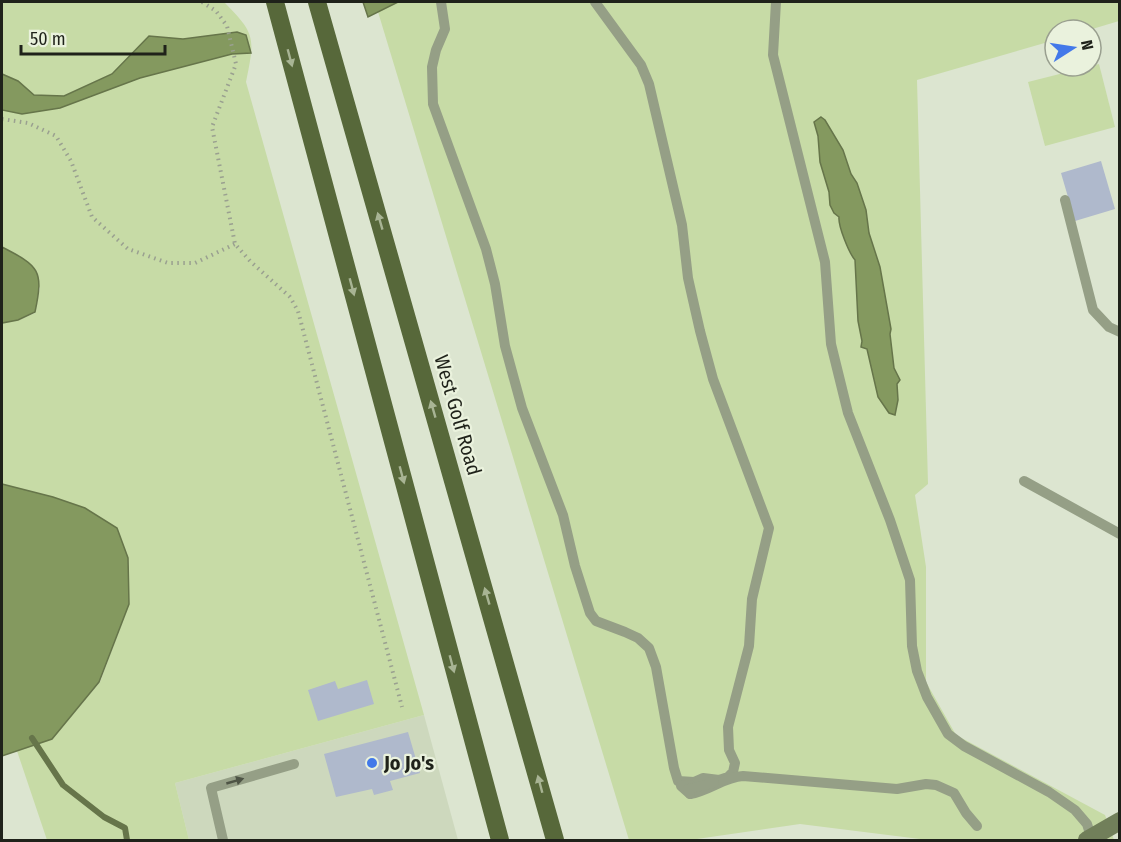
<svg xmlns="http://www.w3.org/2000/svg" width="1121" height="842" font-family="'Fira Sans Condensed',sans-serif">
<rect width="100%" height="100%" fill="#dce5d0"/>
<polygon fill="#cdd8bd" points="424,715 458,840 189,840 175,783"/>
<g fill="#c7dba6">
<path d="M 2,2 L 224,2 C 256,34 255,38 246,82 L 424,715 L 175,783 L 189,840 L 47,840 L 17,751 L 52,739 L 100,682 L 129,604 L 128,558 L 117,528 L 53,497 L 2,484 L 2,323 L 19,320 L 35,313 L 40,288 L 2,247 Z"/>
<polygon points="375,2 1119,2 1119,21 1089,30 1055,30 1055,40 917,80 928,484 915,495 926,567 926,682 956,735 1105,815 1114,840 928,840 800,824 690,840 629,840"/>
<polygon points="1099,64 1115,127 1045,146 1028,82"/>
</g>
<g fill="#84995f" stroke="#66754a" stroke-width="1.5">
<polygon points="363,2 398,2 368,17"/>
<polygon points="237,32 246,35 251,53 232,54 140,78 60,108 22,114 2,110 2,74 18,81 34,95 64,96 112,74 149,36 183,39"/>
<path d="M 821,117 L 825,120 L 843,150 L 851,174 L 857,183 L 866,210 L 869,233 L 880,267 L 891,329 L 890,334 L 894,368 L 900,380 L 897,384 L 898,400 L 895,415 L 889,413 L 878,397 L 867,349 L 861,347 L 862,341 L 858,321 L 855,260 C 849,253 838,226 839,217 L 834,213 L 830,205 L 829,192 L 820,162 L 818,136 L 814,122 Z"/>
<path d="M 2,247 C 39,266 44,270 35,312 L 18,320 L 2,323 Z"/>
<polygon points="2,484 53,497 85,508 117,528 128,558 129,604 99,682 52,739 2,756"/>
</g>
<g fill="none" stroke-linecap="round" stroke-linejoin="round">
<polyline stroke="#66754a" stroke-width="6" points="32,738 63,785 104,817 125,828 127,840"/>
</g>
<g fill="#afb9cc">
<polygon points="1101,161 1115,209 1075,221 1061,173"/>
<polygon points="367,680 374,704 318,721 308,690 335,681 338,689"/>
<polygon points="408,732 420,773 390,781 393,790 374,795 372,789 336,797 324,754"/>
</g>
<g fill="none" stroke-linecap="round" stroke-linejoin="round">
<g stroke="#9aa090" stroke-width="4" stroke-dasharray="1.5 4.5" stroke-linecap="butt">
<polyline points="202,2 216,11 227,26 236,64 212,127 235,244 250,261 290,297 298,311 402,707"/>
<polyline points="2,119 28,123 56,136 71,161 92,217 128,249 168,263 195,263 235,244"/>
</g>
<g stroke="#959f86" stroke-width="10">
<polyline points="441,2 445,29 436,50 432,67 433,104 486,249 495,284 505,346 522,408 563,515 575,566 590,613 596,621 625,632 638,638 649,648 656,667 674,768 678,781 694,782 703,778 719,780 728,777 733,772 735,763 729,750 728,727 749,646 752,599 769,528 713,379 700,331 688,278 682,225 649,84 641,65 595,2"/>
<polyline points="776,2 773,55 825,262 831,344 848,413 890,520 910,580 912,646 917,671 927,697 948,734 964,746 1049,792 1075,810 1087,824 1092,840"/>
<polyline points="1065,200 1093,310 1109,327 1120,332"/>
<polyline points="1024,481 1120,534"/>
<path d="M 690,785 L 681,786 L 690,794 C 709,791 724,777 743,776 L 897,789 L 926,784 L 936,785 L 954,793 L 966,813 L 977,826"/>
<polyline points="690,794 688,789 714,783 710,782"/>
<polyline points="223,840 211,788 294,764"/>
</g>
<polyline stroke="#717f5a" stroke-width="18" points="1087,840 1120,821"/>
<g stroke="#57683a" stroke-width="18">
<polyline points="275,2 500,840"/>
<polyline points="317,2 555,840"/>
</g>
</g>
<defs><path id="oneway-solid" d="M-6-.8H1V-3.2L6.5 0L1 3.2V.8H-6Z" transform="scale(1.5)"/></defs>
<g fill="#a8b494">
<use href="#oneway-solid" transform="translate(290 58) rotate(75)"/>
<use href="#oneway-solid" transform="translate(380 221) rotate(-106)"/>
<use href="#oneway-solid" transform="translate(352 287) rotate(75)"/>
<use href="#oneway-solid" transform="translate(433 409) rotate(-106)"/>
<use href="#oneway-solid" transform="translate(402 475) rotate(75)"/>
<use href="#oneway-solid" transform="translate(487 596) rotate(-106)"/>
<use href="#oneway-solid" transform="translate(452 664) rotate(75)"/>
<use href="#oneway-solid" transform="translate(540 784) rotate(-105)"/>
</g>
<use fill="#4e5445" href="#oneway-solid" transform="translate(235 781) rotate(-16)"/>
<circle fill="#4379e9" stroke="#eaf2dd" stroke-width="2" cx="372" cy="763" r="6"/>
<g text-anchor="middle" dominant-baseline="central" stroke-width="4.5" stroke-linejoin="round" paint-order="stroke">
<g font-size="20" fill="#1f221a" stroke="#eaf2dd">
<text transform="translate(458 415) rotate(74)">West Golf Road</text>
</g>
<g font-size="20" font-weight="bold" fill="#1f221a" stroke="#eaf2dd" text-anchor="start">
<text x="384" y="763">Jo Jo's</text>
</g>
</g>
<rect width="1121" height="842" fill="none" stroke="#1f221a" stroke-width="6"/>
<g transform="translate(1073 48) rotate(78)"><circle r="28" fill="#eaf2dd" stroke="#999f8f" stroke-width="1.5"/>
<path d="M0-4.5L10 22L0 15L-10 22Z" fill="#4379e9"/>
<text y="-9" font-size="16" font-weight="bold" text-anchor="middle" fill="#1f221a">N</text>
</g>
<path d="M21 45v9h144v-9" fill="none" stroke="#1f221a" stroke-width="3"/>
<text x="30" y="45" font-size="18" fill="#1f221a" stroke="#eaf2dd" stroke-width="4.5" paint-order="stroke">50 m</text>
</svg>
